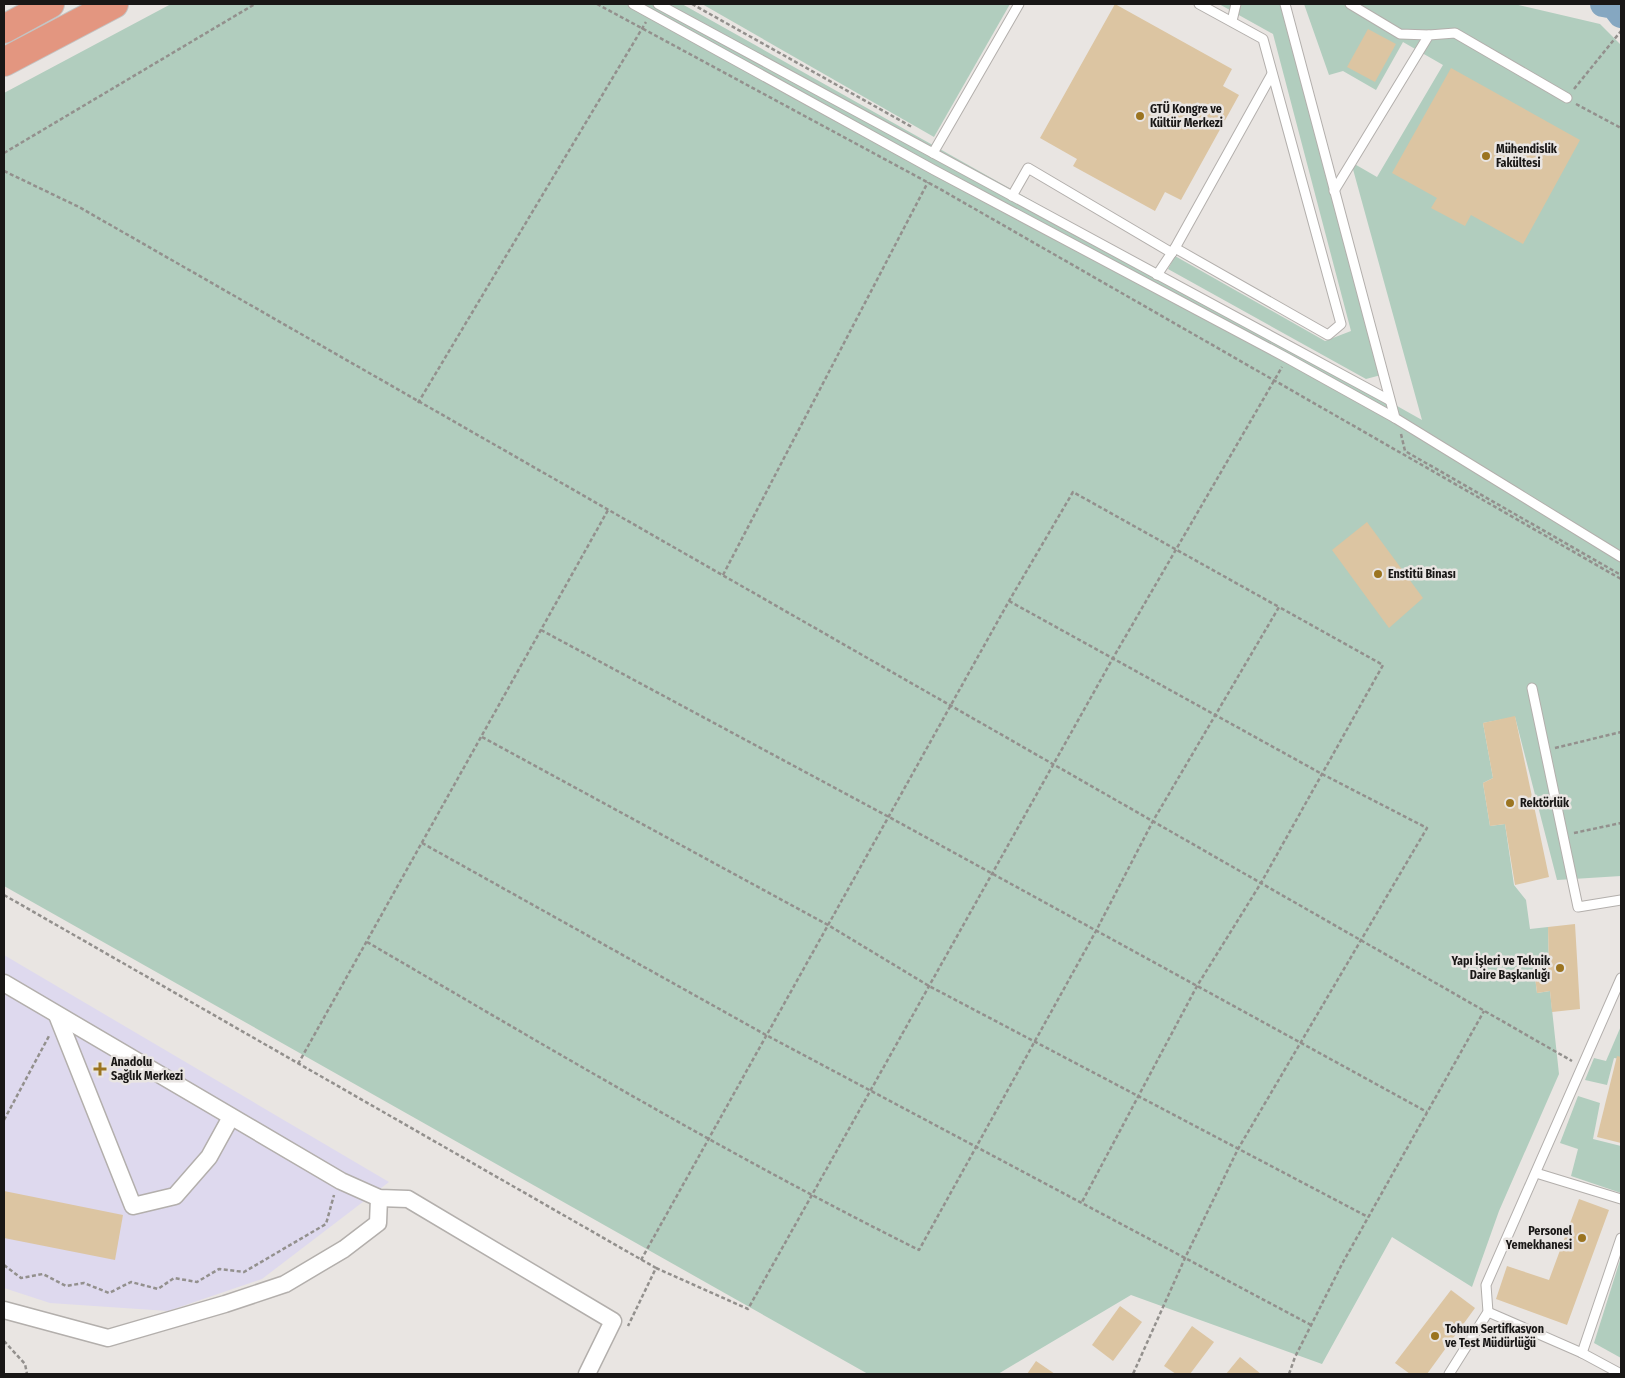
<svg xmlns="http://www.w3.org/2000/svg" width="1625" height="1378" font-family="'Fira Sans Condensed',sans-serif">
<rect width="100%" height="100%" fill="#e9e5e2"/>
<polygon fill="#ded9ee" points="4,955 389,1182 262,1279 168,1311 50,1303 4,1288"/>
<g fill="#b1cdbe">
<polygon points="171,4 682,4 1422,420 1351,162 1377,177 1443,65 1403,42 1376,90 1343,71 1329,75 1304,4 1514,4 1600,24 1621,45 1621,876 1557,880 1515,717 1483,723 1493,778 1483,783 1490,826 1505,824 1514,885 1526,900 1530,929 1548,927 1549,967 1534,969 1537,993 1550,991 1559,1074 1499,1211 1472,1287 1392,1237 1322,1364 1131,1295 998,1374 868,1374 4,886 4,93"/>
<polygon points="702,4 1010,4 934,137"/>
<polygon points="1219,4 1281,4 1381,375 1366,379 1168,269 1175,256 1325,341 1351,331 1273,34"/>
<polygon points="1621,1026 1621,1059 1614,1058 1607,1085 1585,1080 1594,1058 1606,1061"/>
<polygon points="1578,1096 1600,1103 1593,1139 1621,1146 1621,1193 1571,1176 1578,1149 1560,1143"/>
<polygon points="1621,1257 1621,1358 1594,1343"/>
</g>
<g fill="none" stroke-linecap="round" stroke-linejoin="round">
<polyline stroke="#85a7c1" stroke-width="26" points="1603,4 1614,6 1621,15"/>
</g>
<g fill="#dcc5a2">
<polygon points="1115,4 1232,69 1223,86 1239,95 1181,200 1165,192 1155,211 1073,166 1077,159 1040,138"/>
<polygon points="1368,29 1396,44 1375,82 1347,67"/>
<polygon points="1451,68 1580,140 1523,244 1471,215 1465,226 1431,208 1437,198 1392,173"/>
<polygon points="1367,522 1423,598 1389,628 1332,550"/>
<polygon points="1515,716 1549,877 1515,885 1505,824 1490,826 1483,783 1493,778 1483,723"/>
<polygon points="1575,924 1580,1009 1552,1012 1550,991 1537,993 1534,969 1549,967 1548,927"/>
<polygon points="1617,1056 1621,1057 1621,1143 1597,1137"/>
<polygon points="4,1191 123,1215 115,1260 4,1238"/>
<polygon points="1579,1199 1609,1210 1567,1325 1496,1299 1507,1266 1549,1280"/>
<polygon points="1451,1290 1475,1308 1427,1374 1410,1374 1395,1363"/>
<polygon points="1120,1306 1142,1322 1113,1361 1092,1345"/>
<polygon points="1192,1326 1214,1342 1190,1374 1176,1374 1164,1366"/>
<polygon points="1240,1357 1261,1374 1226,1374"/>
<polygon points="1036,1361 1055,1374 1027,1374"/>
</g>
<g fill="none" stroke-linecap="round" stroke-linejoin="round">
<defs>
<g id="service">
<polyline points="633,4 934,170 1287,358 1395,418 1621,557"/>
<polyline points="658,4 1389,400"/>
<polyline points="1285,4 1395,418"/>
<polyline points="1350,4 1400,34 1429,35"/>
<polyline points="1232,21 1236,4"/>
<polyline points="933,153 1019,4"/>
<polyline points="1334,191 1429,35 1455,33 1567,98"/>
<polyline points="1012,196 1028,168 1172,253"/>
<polyline points="1175,248 1328,335 1341,324 1263,39 1199,4"/>
<polyline points="1157,275 1175,248 1272,74"/>
<polyline points="1532,688 1578,907 1621,900"/>
<polyline points="1536,1173 1621,1199"/>
<polyline points="1488,1312 1582,1353 1621,1374"/>
<polyline points="1582,1353 1621,1238"/>
<polyline points="1449,1374 1488,1312 1486,1285 1621,978"/>
</g>
<g id="minor">
<polyline points="4,983 341,1181 379,1198 408,1199 613,1321 587,1374"/>
<polyline points="57,1015 133,1206 175,1196 209,1157 231,1117"/>
<polyline points="4,1310 108,1338 225,1304 285,1284 344,1249 378,1223 379,1198"/>
</g>
<g id="trunk">
<polyline points="4,29 50,4"/>
<polyline points="4,62 114,4"/>
</g>
</defs>
<use href="#service" stroke="#b3afac" stroke-width="11"/>
<use href="#minor" stroke="#b3afac" stroke-width="19"/>
<use href="#trunk" stroke="#c3c3c2" stroke-width="30"/>
<g stroke="#93908d" stroke-width="2.5" stroke-dasharray="4 2.5" stroke-linecap="butt">
<polyline points="597,4 940,189 1621,579"/>
<polyline points="692,4 912,127"/>
<polyline points="1574,89 1621,31"/>
<polyline points="1576,104 1621,128"/>
<polyline points="4,153 255,4"/>
<polyline points="4,171 79,207 1572,1061"/>
<polyline points="418,403 646,22"/>
<polyline points="1401,434 1405,451 1621,575"/>
<polyline points="723,575 928,182"/>
<polyline points="1009,601 1322,774 1427,828 1238,1149 1185,1258 1133,1374"/>
<polyline points="541,630 889,817 1427,1112"/>
<polyline points="482,737 828,925 929,986 1368,1217"/>
<polyline points="1555,748 1621,732"/>
<polyline points="1574,833 1621,823"/>
<polyline points="422,843 766,1035 1311,1325"/>
<polyline points="4,895 656,1268 628,1326"/>
<path d="M 367,942 C 549,1048 730,1156 919,1250 L 1096,931 L 1153,821 L 1279,607 L 1383,665 L 1261,883 L 1197,986 L 1082,1202"/>
<polyline points="298,1064 608,510"/>
<polyline points="4,1120 49,1036"/>
<polyline points="641,1260 1009,601 1073,492 1279,607"/>
<polyline points="4,1265 21,1278 43,1274 66,1286 84,1283 109,1293 131,1282 158,1289 174,1278 197,1282 219,1269 244,1272 326,1224 334,1195"/>
<polyline points="656,1268 748,1309 1113,658 1282,367"/>
<polyline points="4,1341 25,1364 27,1374"/>
<polyline points="1289,1374 1295,1357 1342,1264 1484,1011"/>
</g>
<use href="#service" stroke="#fff" stroke-width="9"/>
<use href="#minor" stroke="#fff" stroke-width="16"/>
<use href="#trunk" stroke="#e39680" stroke-width="28"/>
</g>
<g fill="#9b7420" stroke="#e9e5e2" stroke-width="2">
<circle cx="1140" cy="116" r="5"/>
<circle cx="1486" cy="156" r="5"/>
<circle cx="1378" cy="574" r="5"/>
<circle cx="1510" cy="803" r="5"/>
<circle cx="1560" cy="968" r="5"/>
<path d="M97.5 1061.5h5v5h5v5h-5v5h-5v-5h-5v-5h5z"/>
<circle cx="1582" cy="1238" r="5"/>
<circle cx="1435" cy="1336" r="5"/>
</g>
<g text-anchor="middle" dominant-baseline="central" stroke-width="5" stroke-linejoin="round" paint-order="stroke">
<g font-size="12" font-weight="bold" fill="#191716" stroke="#e9e5e2" text-anchor="start">
<text x="1150" y="109">GTÜ Kongre ve<tspan x="1150" dy="14">Kültür Merkezi</tspan></text>
<text x="1496" y="149">Mühendislik<tspan x="1496" dy="14">Fakültesi</tspan></text>
<text x="1388" y="574">Enstitü Binası</text>
<text x="1520" y="803">Rektörlük</text>
<text x="1550" y="961" text-anchor="end">Yapı İşleri ve Teknik<tspan x="1550" dy="14">Daire Başkanlığı</tspan></text>
<text x="111" y="1062">Anadolu<tspan x="111" dy="14">Sağlık Merkezi</tspan></text>
<text x="1572" y="1231" text-anchor="end">Personel<tspan x="1572" dy="14">Yemekhanesi</tspan></text>
<text x="1445" y="1329">Tohum Sertifkasyon<tspan x="1445" dy="14">ve Test Müdürlüğü</tspan></text>
</g>
</g>
<rect width="1625" height="1378" fill="none" stroke="#191716" stroke-width="10"/>
</svg>
